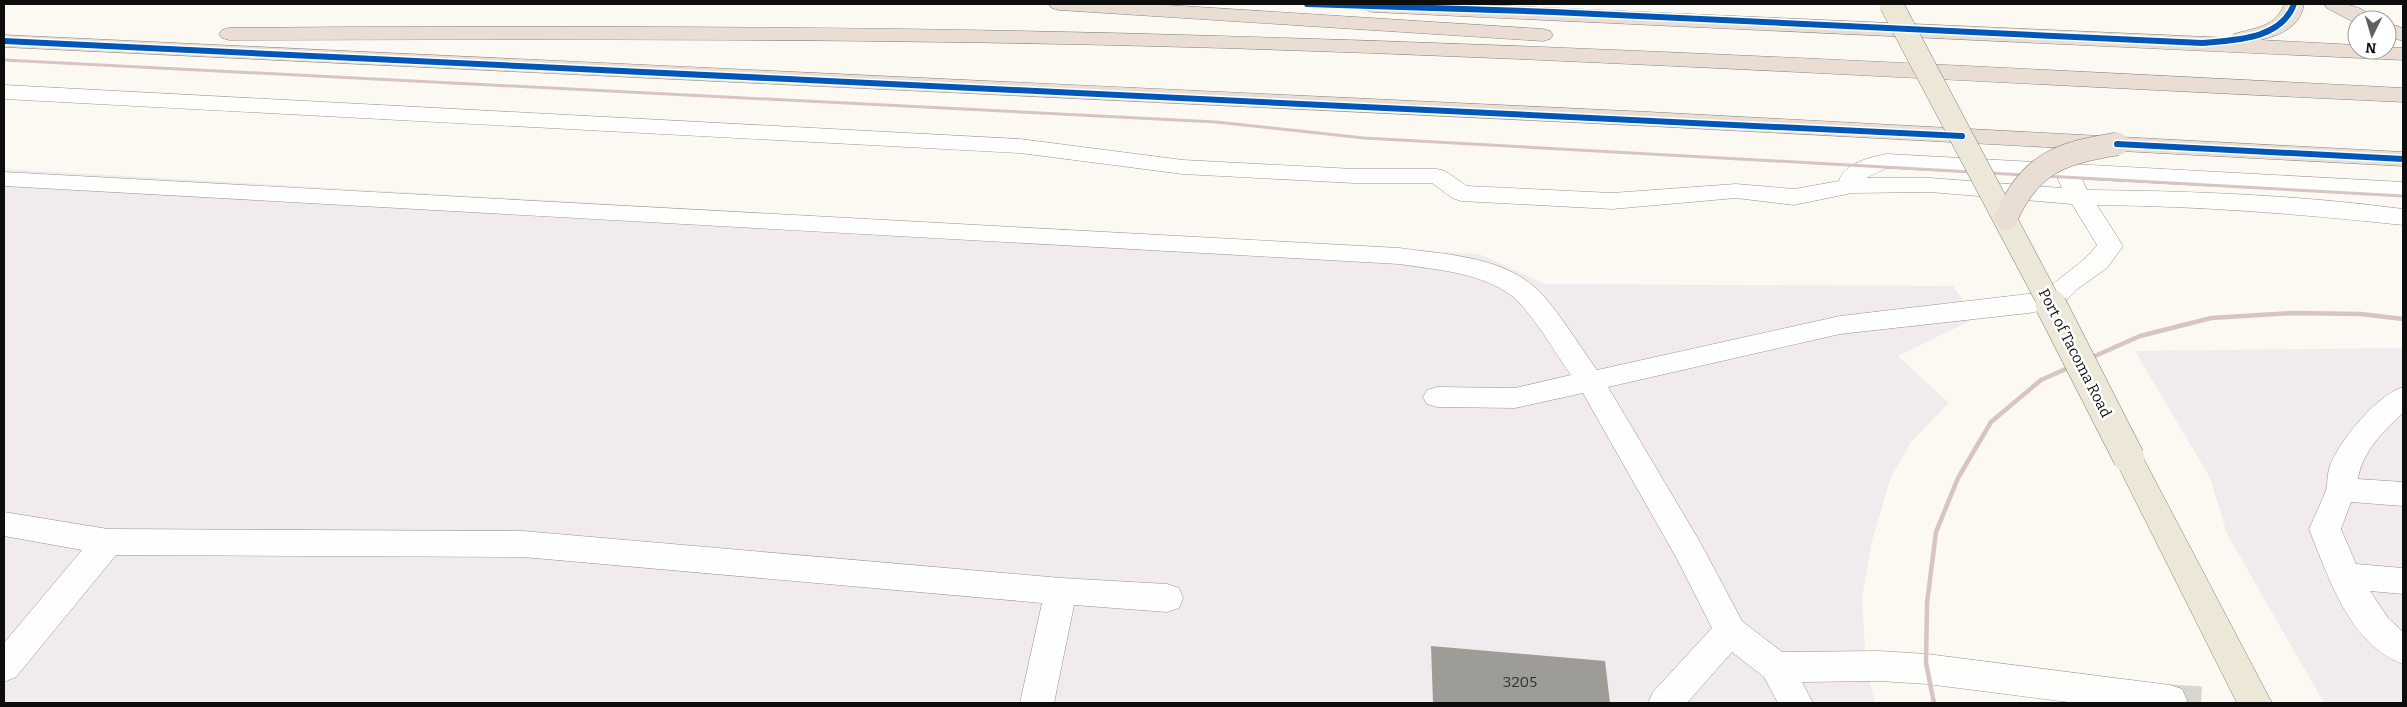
<svg xmlns="http://www.w3.org/2000/svg" width="2407" height="707" font-family="Bitter,serif">
<rect width="100%" height="100%" fill="#fbf9f1"/>
<g fill="#f2ebee">
<polygon points="4,169 1479,254 1545,284 1953,286 1976,318 1898,356 1949,403 1911,442 1891,477 1872,541 1862,598 1866,668 1875,703 4,703"/>
<polygon points="2403,348 2403,703 2324,703 2227,534 2210,478 2135,351"/>
</g>
<polygon fill="#9e9c97" points="1431,646 1605,661 1610,703 1433,703"/>
<g fill="none" stroke-linecap="round" stroke-linejoin="round">
<polyline stroke="#d7d6cf" stroke-width="31" stroke-dasharray="31 15" stroke-linecap="butt" points="2170,700 2215,703"/>
<defs>
<g id="minor">
<path d="M 4,85 L 1020,139 L 1183,160 L 1354,169 L 1437,169 L 1445,171 L 1467,186 L 1612,193 L 1736,184 L 1794,189 L 1839,181 C 1844,163 1871,157 1887,154 L 2403,182 L 2403,196 L 2082,179 L 2087,190 C 2193,191 2298,195 2403,209 L 2403,225 C 2301,214 2199,206 2097,205 L 2123,246 L 2107,268 L 2076,290 L 2062,305 L 2053,308 L 2029,313 L 1840,334 L 1608,387 L 1700,542 L 1742,621 L 1782,652 L 1879,651 L 1927,654 L 2170,685 L 2182,689 L 2187,700 L 2186,703 L 2076,703 L 1927,684 L 1879,681 L 1802,682 L 1813,703 L 1778,703 L 1764,677 L 1732,652 L 1687,703 L 1648,703 L 1653,692 L 1712,628 L 1677,559 L 1583,393 L 1515,408 L 1437,407 L 1427,404 L 1423,397 L 1427,390 L 1437,387 L 1515,388 L 1571,375 C 1555,353 1532,312 1512,296 C 1480,272 1437,270 1399,264 L 4,186 L 4,172 L 1399,248 C 1442,254 1496,256 1531,284 C 1553,301 1579,346 1597,370 L 1840,316 L 2045,292 C 2061,275 2083,264 2097,245 L 2072,204 L 1930,192 L 1852,193 L 1794,205 L 1736,198 L 1612,209 L 1461,201 L 1452,198 L 1432,183 L 1354,183 L 1183,174 L 1020,153 L 4,99 ZM 1887,168 L 2057,177 L 2062,188 L 1930,178 L 1866,178 Z"/>
<path d="M 2403,387 L 2403,413 C 2384,430 2362,452 2358,479 L 2403,482 L 2403,506 L 2351,502 L 2341,529 L 2356,564 L 2403,568 L 2403,594 L 2370,591 L 2388,618 L 2403,632 L 2403,664 C 2349,644 2329,578 2309,529 C 2315,516 2321,503 2326,490 C 2328,481 2327,472 2331,463 C 2342,438 2377,395 2403,387 Z"/>
<polygon points="4,512 108,529 523,531 1061,578 1167,584 1179,588 1183,598 1179,608 1167,612 1074,605 1054,703 1020,703 1042,603 523,557 116,555 16,677 4,682 4,643 82,550 4,536"/>
</g>
<polygon id="major" points="2129,447 2139,450 2272,703 2237,703 2114,458 2119,450"/>
<g id="highway">
<polygon points="1049,4 1151,4 1543,29 1550,31 1553,35 1550,39 1543,41 1059,10 1052,8"/>
<path d="M 1364,4 L 1460,4 L 2231,38 L 2234,34 C 2254,28 2277,27 2284,4 L 2304,4 C 2300,27 2281,35 2260,40 L 2357,45 L 2357,50 L 2387,50 L 2387,47 L 2403,48 L 2403,60 L 1373,12 L 1366,10 L 1363,6 Z"/>
<path d="M 2324,4 C 2341,3 2363,4 2374,20 L 2357,20 L 2357,24 L 2327,8 Z"/>
<polygon points="2387,23 2403,28 2403,41 2387,36"/>
<path d="M 353,27 C 642,26 930,27 1219,36 C 1614,47 2008,68 2403,88 L 2403,102 C 2010,84 1617,60 1224,48 C 892,38 561,39 229,40 L 222,38 L 219,34 L 222,30 L 229,28 Z"/>
<polygon points="4,35 1649,112 2403,152 2403,166 1649,126 4,47"/>
</g>
</defs>
<use href="#minor" stroke="#949390" stroke-width="1"/>
<use href="#major" stroke="#81817d" stroke-width="1"/>
<use href="#highway" stroke="#81817d" stroke-width="1"/>
<use href="#minor" fill="#fefefd" fill-rule="evenodd"/>
<use href="#major" fill="#ede7d8" fill-rule="evenodd"/>
<use href="#highway" fill="#eaded4" fill-rule="evenodd"/>
<polyline stroke="#d8c3c5" stroke-width="3" points="4,60 1216,122 1364,138 2403,196"/>
<polyline stroke="#d8c3c5" stroke-width="4.5" points="1934,703 1926,663 1927,603 1936,532 1958,478 1991,422 2041,380 2140,336 2211,318 2293,313 2361,314 2403,319"/>
<defs>
<polyline id="major-bridge-far1" points="1891,4 2051,306"/>
<polyline id="major-bridge" points="2051,305 2129,458"/>
<path id="highway-bridge" d="M 2006,218 C 2030,163 2061,153 2117,144"/>
</defs>
<use href="#major-bridge-far1" stroke="#81817d" stroke-width="24" stroke-linecap="butt"/>
<use href="#major-bridge" stroke="#81817d" stroke-width="32" stroke-linecap="butt"/>
<use href="#highway-bridge" stroke="#81817d" stroke-width="24" stroke-linecap="butt"/>
<use href="#major-bridge-far1" stroke="#ede7d8" stroke-width="23"/>
<use href="#major-bridge" stroke="#ede7d8" stroke-width="31"/>
<use href="#highway-bridge" stroke="#eaded4" stroke-width="23"/>
<defs>
<g id="cycleway">
<path d="M 1307,4 L 1553,12 L 2202,43 C 2234,40 2281,40 2294,4"/>
<polyline points="4,41 1962,136"/>
<polyline points="2117,144 2403,159"/>
</g>
</defs>
<use href="#cycleway" stroke="#fff" stroke-width="9"/>
<use href="#cycleway" stroke="#0057b8" stroke-width="6"/>
</g>
<g text-anchor="middle" dominant-baseline="central" stroke-width="5" stroke-linejoin="round" paint-order="stroke">
<g font-size="15" fill="#0d0d0d" stroke="#fff">
<text transform="translate(2075 353) rotate(63)">Port of Tacoma Road</text>
</g>
<g font-size="15" fill="#313130">
<text x="1520" y="682">3205</text>
</g>
</g>
<rect width="2407" height="707" fill="none" stroke="#0d0d0d" stroke-width="10"/>
<g transform="translate(2372 35) rotate(185)"><circle r="24" fill="#ffffff" stroke="#9e9e9e"/>
<path d="M0-4L9 19L0 12L-9 19Z" fill="#60605d"/>
<text y="-8" font-size="14" font-weight="bold" text-anchor="middle" fill="#0d0d0d">N</text>
</g>
</svg>
